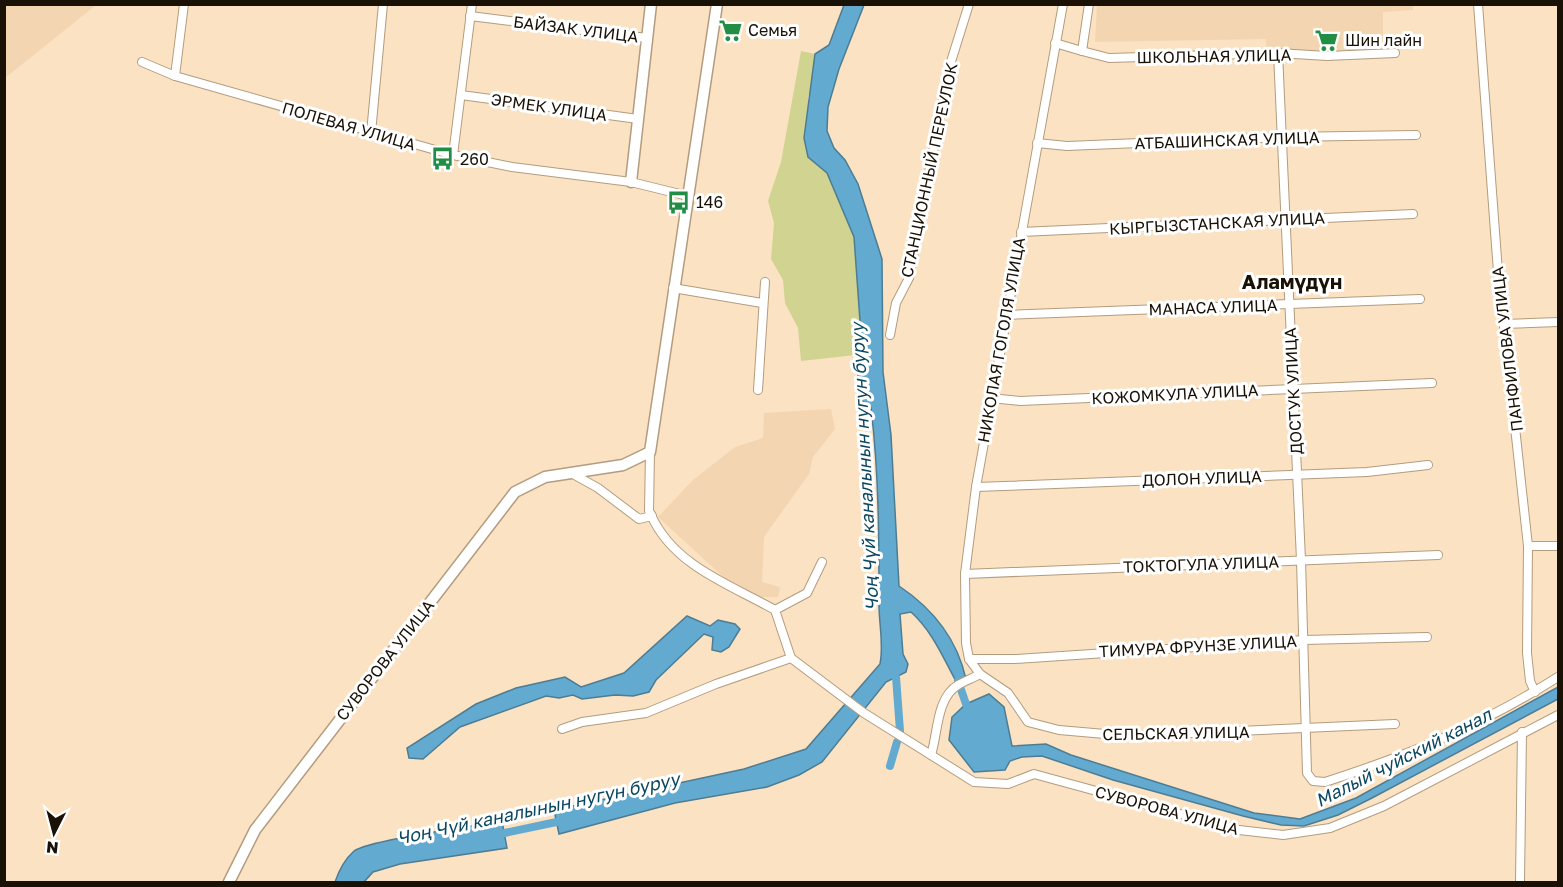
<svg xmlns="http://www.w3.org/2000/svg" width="1563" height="887" font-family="'Golos Text',sans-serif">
<rect width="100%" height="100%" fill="#fbe2c3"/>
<g fill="#f4d5b1">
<polygon points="5,4 96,4 96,5 5,78"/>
<polygon points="1097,5 1413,5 1413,10 1383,12 1383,49 1327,52 1266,49 1266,39 1095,42"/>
<polygon points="831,409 835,429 813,457 809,474 764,537 762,582 780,587 778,597 762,597 730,583 658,517 693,480 735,447 763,438 764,413"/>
</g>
<polygon fill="#d1d491" points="801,51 815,54 814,79 808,97 808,157 827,173 854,237 861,336 856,355 801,361 798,328 785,303 783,280 771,259 774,223 768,201 781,162"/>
<g fill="#63aad0" stroke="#4d7c93" stroke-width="1.5">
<path d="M 844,5 L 864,5 L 839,69 L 828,107 L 827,131 L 834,148 L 845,160 L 858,184 L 882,259 L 883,372 L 891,435 L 899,586 C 932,608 957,639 966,679 L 957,683 C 943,658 933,632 911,612 L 900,614 L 903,654 L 908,664 L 906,672 L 886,682 L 822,762 L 799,775 L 767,787 L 675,803 L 559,834 L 554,810 L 744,769 L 806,749 L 880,664 C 884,644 879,625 879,605 C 879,538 879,474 871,408 L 860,399 L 856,355 L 861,335 L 854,237 L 827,173 L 808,157 L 804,138 L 815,54 L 829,45 Z"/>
<polygon points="687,616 710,626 718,620 735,624 740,629 729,647 721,652 712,650 713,637 704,634 656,680 649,692 633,696 615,695 582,699 573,695 559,698 546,696 460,727 423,759 409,758 407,748 476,704 516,688 565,677 581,687 624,673"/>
<polygon points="1558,687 1558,699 1372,798 1338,815 1304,826 1281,825 1243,816 1113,780 1042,756 1022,757 1010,761 1005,770 974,772 949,740 952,717 966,704 989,694 1004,707 1012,746 1046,744 1071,755 1254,813 1300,819 1356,798"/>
<path d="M 502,821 L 507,848 L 400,864 L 373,872 L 364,882 L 335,882 C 339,870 344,860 354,851 C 368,840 477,826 502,821 Z"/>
</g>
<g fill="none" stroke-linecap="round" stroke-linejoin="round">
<g stroke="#63aad0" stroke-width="8">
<polyline points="888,670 896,677 900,731"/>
<polyline points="958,681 966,704"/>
<polyline points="890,766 897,742"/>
<polyline points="495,835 566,820"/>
</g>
<defs>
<g id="street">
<polyline points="1063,4 976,487 965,574 966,643 969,659 980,674 1008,693 1028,722 1059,730 1128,736 1395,724"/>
<polyline points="1089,4 1082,51 1109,58 1278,53 1327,56 1395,53"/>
<polyline points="1478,4 1498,272 1528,546 1527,653 1530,681 1535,692"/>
<polyline points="470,16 647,38"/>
<polyline points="1055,43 1082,51"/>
<path d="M 1278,53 L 1301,560 L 1307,773 L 1313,781 L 1325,782 C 1412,754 1480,726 1558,677"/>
<polyline points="142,62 175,76 453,155 512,167 631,182 688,196"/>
<polyline points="175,76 184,4"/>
<polyline points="461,95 638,119"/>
<polyline points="371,133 383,4"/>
<polyline points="1037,143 1067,146 1282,137 1416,135"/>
<polyline points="453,155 472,4"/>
<polyline points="1021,232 1413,214"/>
<polyline points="673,288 762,303"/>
<polyline points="1005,315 1420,299"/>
<polyline points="1504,324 1558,322"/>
<polyline points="890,335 896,303 909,278 949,68 969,4"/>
<polyline points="758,390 765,282"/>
<polyline points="990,398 1020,401 1432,383"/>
<polyline points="571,473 598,488 639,519 652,516 649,511 650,452"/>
<polyline points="976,487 1367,472 1428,465"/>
<path d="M 651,515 C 674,566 729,584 775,610 L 791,658 L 864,713 L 974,782 L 1008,784 L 1034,774 L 1239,830 L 1283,835 L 1330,828 L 1384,806 L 1558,715"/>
<polyline points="1528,546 1558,546"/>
<polyline points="965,574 1438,555"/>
<polyline points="775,610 807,593 822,562"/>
<polyline points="969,659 1015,659 1304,640 1427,637"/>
<polyline points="562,729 582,722 646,713 716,684 791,658"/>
<path d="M 931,755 C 938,734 936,698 958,685 C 965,681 973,678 980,674"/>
<polyline points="1520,882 1522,732"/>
</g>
<g id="secondary">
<polyline points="631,182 651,4"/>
<polyline points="229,882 255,830 515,492 545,477 623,465 650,452 717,4"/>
</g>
</defs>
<use href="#street" stroke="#b39c7f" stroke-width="10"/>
<use href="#secondary" stroke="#b39c7f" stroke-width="13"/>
<use href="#street" stroke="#fff" stroke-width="8"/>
<use href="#secondary" stroke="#fff" stroke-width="10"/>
</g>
<defs>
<symbol id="supermarket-bare" viewBox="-9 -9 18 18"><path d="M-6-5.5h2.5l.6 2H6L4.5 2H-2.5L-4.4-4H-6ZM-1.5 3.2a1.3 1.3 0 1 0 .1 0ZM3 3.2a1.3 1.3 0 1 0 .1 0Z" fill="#228e45" stroke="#fff" stroke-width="2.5" paint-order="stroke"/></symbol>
<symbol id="bus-bare" viewBox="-9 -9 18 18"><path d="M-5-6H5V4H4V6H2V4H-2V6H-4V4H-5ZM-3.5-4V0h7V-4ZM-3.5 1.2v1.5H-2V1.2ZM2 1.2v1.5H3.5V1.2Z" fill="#228e45" stroke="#fff" stroke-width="2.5" paint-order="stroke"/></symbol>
</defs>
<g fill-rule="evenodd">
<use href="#supermarket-bare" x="714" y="14" width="33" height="33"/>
<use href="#supermarket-bare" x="1310" y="24" width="33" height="33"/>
<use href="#bus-bare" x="426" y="142" width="33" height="33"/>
<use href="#bus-bare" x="662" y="186" width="33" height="33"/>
</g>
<g text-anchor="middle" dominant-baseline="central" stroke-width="6" stroke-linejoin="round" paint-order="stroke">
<g font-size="16" fill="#191106" stroke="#fff">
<text transform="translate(576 29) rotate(7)">БАЙЗАК УЛИЦА</text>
<text transform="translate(1214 56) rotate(-1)">ШКОЛЬНАЯ УЛИЦА</text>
<text transform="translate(549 107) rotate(8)">ЭРМЕК УЛИЦА</text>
<text transform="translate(349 126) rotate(16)">ПОЛЕВАЯ УЛИЦА</text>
<text transform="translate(1227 140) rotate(-2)">АТБАШИНСКАЯ УЛИЦА</text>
<text transform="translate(929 170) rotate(-78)">СТАНЦИОННЫЙ ПЕРЕУЛОК</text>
<text transform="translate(1217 223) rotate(-3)">КЫРГЫЗСТАНСКАЯ УЛИЦА</text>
<text transform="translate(1213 307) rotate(-2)">МАНАСА УЛИЦА</text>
<text transform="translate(1001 340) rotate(-80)">НИКОЛАЯ ГОГОЛЯ УЛИЦА</text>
<text transform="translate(1507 349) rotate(-97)">ПАНФИЛОВА УЛИЦА</text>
<text transform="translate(1293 391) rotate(-93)">ДОСТУК УЛИЦА</text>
<text transform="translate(1175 394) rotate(-3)">КОЖОМКУЛА УЛИЦА</text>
<text transform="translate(1202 478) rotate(-2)">ДОЛОН УЛИЦА</text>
<text transform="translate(1201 564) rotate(-2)">ТОКТОГУЛА УЛИЦА</text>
<text transform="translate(1198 646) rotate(-3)">ТИМУРА ФРУНЗЕ УЛИЦА</text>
<text transform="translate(385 660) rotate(-52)">СУВОРОВА УЛИЦА</text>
<text transform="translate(1176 733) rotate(-1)">СЕЛЬСКАЯ УЛИЦА</text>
<text transform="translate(1167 810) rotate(15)">СУВОРОВА УЛИЦА</text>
</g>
<g font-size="16" fill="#191106" stroke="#fff" text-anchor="start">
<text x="748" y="30">Семья</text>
<text x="1345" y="40">Шин лайн</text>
<text x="460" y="159">260</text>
<text x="696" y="202">146</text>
</g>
<g font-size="18" font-style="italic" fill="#0b4761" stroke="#fff">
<text transform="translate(864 467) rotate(-93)">Чоң Чүй каналынын нугун буруу</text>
<text transform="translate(1403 757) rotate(-27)">Малый чуйский канал</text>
<text transform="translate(538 808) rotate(-12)">Чоң Чүй каналынын нугун буруу</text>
</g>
<g font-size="20" font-weight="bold" fill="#191106" stroke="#fff">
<text x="1292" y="281">Аламүдүн</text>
</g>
</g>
<rect width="1563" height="887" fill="none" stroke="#191106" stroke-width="12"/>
<g transform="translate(54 833) rotate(186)" stroke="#ffffff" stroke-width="4.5" paint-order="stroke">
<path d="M0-4.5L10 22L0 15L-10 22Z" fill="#191106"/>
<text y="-9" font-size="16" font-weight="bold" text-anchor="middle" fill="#191106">N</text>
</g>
</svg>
